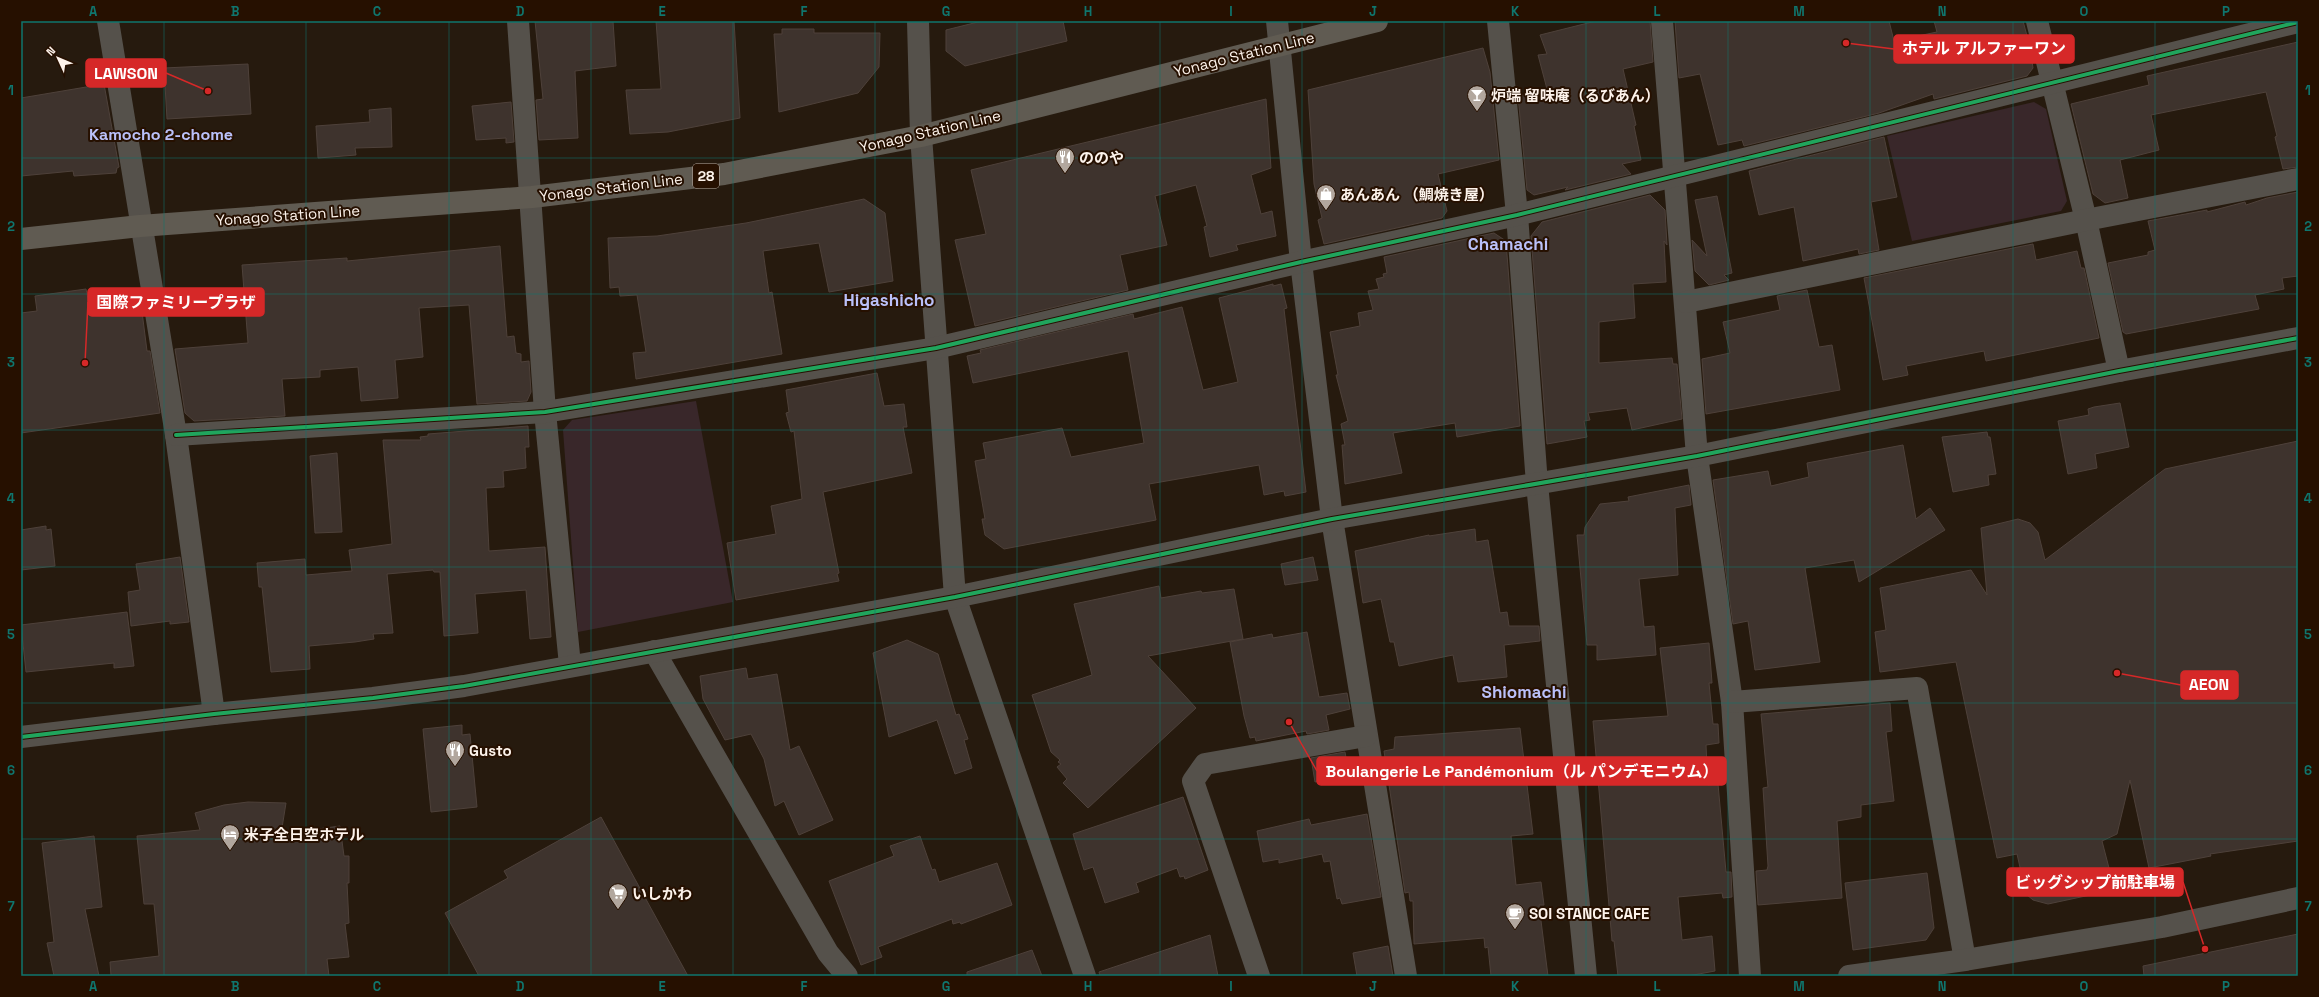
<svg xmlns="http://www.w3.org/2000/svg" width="2319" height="997" font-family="'Space Grotesk','Noto Sans JP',sans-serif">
<rect width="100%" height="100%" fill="#261a0e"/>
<g fill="#39272a">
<polygon points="2034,102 2046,109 2067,201 2061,211 1912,241 1887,136"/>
<polygon points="696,401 733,602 578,632 563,430 572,420"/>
</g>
<g fill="#3e332d" stroke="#4e413a">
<polygon points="535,21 613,21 616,66 575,71 578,138 539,140 536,100 543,99"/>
<polygon points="656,21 734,21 740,118 668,132 630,134 626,90 661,89"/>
<polygon points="982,21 1063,21 1067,41 965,66 946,51 946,30"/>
<polygon points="1596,21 1650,21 1653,62 1623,69 1636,125 1634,126 1641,160 1622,164 1631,174 1565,190 1568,187 1534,195 1527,190 1518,96 1547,89 1538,55 1547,54 1540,35"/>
<polygon points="1675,21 1889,21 1894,41 1937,32 1934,21 2023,21 2030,47 2033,68 2027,76 1934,99 1933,94 1879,113 1744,146 1742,140 1718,145 1700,74 1679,78"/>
<polygon points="782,29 814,29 814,33 880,33 879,67 858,93 779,112 774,34 782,34"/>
<polygon points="2298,42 2298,167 2283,169 2275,137 2277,136 2266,92 2151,115 2159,150 2120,160 2128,198 2105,203 2093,194 2071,104 2149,85 2147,76"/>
<polygon points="1483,48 1490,72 1499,160 1438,174 1447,211 1442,218 1324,244 1318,220 1322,218 1314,184 1308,90"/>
<polygon points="248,64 251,114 167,119 164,68"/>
<polygon points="104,84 119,167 117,168 116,173 74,176 73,171 21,176 21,98"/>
<polygon points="1266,99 1271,168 1251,175 1261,214 1272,211 1276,236 1236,245 1238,250 1210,257 1204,227 1207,226 1196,185 1155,196 1167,245 1120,255 1128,290 975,326 955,240 986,234 971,170"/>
<polygon points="511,102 514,142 506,143 506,138 476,140 472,106"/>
<polygon points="391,108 392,147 355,148 356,155 318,158 316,126 370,122 369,110"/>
<polygon points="1884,137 1897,197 1871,202 1879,250 1859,254 1858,249 1803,261 1794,207 1759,215 1749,171"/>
<polygon points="2298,192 2298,276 2282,278 2284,289 2255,295 2259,309 2126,334 2123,332 2108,263 2148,255 2148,252 2155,250 2148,221 2207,210 2207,212 2245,202 2246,205 2267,198"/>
<polygon points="1650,195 1665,210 1667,245 1664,241 1666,282 1633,284 1635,318 1599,322 1599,363 1672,358 1673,364 1677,364 1682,419 1632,430 1627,408 1588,413 1590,420 1584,421 1587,437 1547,444 1531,236 1542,222"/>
<polygon points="1717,196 1732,273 1724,275 1729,280 1709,285 1695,271 1692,240 1707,256 1695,200"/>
<polygon points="864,199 885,213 893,281 829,292 819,243 763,251 769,293 772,292 782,354 636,379 633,353 646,352 637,295 620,296 619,287 610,288 608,238 657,236 746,223"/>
<polygon points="1494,233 1506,241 1520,426 1457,437 1455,423 1393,433 1402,473 1345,484 1342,445 1345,445 1341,424 1348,421 1336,375 1338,375 1330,332 1360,326 1358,313 1373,310 1368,291 1379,289 1376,279 1384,277 1383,274 1387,273 1384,257"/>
<polygon points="2033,244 2036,260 2077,251 2081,268 2084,268 2099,338 1986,361 1984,351 1906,366 1908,375 1883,380 1864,278"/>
<polygon points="500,246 507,337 514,336 516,353 521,354 521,362 529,361 531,392 527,401 477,404 469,305 419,308 423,357 395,360 398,398 361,401 358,367 320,370 320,377 282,379 285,416 194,421 185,413 175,349 248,343 242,265 347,258 347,261"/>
<polygon points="1273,284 1273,286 1281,284 1287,308 1284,309 1306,492 1285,496 1284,491 1264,495 1259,465 1149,484 1156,520 1004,549 985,535 982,519 985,519 975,461 986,459 983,443 1062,428 1071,457 1144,443 1128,351 973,383 967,356 981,353 980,350 1133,314 1134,319 1182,307 1203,390 1238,382 1219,298"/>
<polygon points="86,289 89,304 140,296 147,351 150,351 160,413 21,433 21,313 37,311 35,296"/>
<polygon points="1807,290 1819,347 1832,345 1840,390 1706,414 1702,359 1730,353 1723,322 1780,310 1777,296"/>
<polygon points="877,373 884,406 904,404 907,427 903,427 912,473 823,492 839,573 837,574 839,581 736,600 727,543 776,534 771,506 802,499 794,431 791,432 786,413 789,412 786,390"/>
<polygon points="2120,403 2129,447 2095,454 2097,468 2068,474 2058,421 2089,415 2088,409 2094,407"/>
<polygon points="528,426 529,447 525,447 526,468 503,471 504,487 486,488 489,551 545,547 551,637 530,639 526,590 475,594 478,633 444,636 440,572 434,572 433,570 387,574 393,633 373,634 374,639 355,642 309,646 310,669 271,672 262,587 259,587 257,563 305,559 306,575 352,571 349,550 392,544 383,440 421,440 420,437 428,436 428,434"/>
<polygon points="1987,432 1988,437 1990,437 1996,474 1988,475 1989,485 1953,492 1942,437"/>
<polygon points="2298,441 2298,841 2210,854 2211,856 2149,868 2130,780 2117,834 2102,841 2109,868 2102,889 2095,894 2048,904 2033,900 2026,894 2017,854 1997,858 1956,662 1880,672 1875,632 1886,630 1880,588 1971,570 1987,595 1981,528 2018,519 2030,523 2038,532 2045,560 2165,469"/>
<polygon points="1903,445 1916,519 1930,508 1945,530 1859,582 1854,560 1805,568 1820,662 1755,670 1748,621 1733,624 1713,480 1768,471 1771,486 1809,477 1807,463"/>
<polygon points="337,453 342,532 315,533 310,456"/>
<polygon points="1689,485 1691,505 1675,508 1678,575 1639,579 1644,627 1654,626 1656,655 1597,660 1597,645 1587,645 1577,535 1584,535 1585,527 1600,504 1629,501 1628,497"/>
<polygon points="46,526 46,530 51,529 55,566 21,570 21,530"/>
<polygon points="1475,529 1476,542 1488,540 1500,613 1507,612 1509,626 1539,626 1540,641 1504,645 1507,677 1458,682 1453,655 1399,666 1394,642 1390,642 1381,599 1363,603 1355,551 1429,535 1429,536"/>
<polygon points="180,557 189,622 170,624 170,621 131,626 128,592 140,590 136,564"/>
<polygon points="1313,557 1318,580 1285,585 1281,564"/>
<polygon points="1159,586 1161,598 1201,591 1202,593 1234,589 1243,639 1148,656 1196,708 1088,808 1063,783 1067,779 1057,767 1061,764 1058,762 1060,760 1051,752 1032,695 1092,675 1074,604"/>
<polygon points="127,612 134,666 114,668 114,663 26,672 21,625"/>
<polygon points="1307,632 1319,697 1347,693 1350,709 1326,715 1329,730 1307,734 1306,731 1256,741 1255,737 1250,738 1244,716 1230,642 1272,634 1273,638"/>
<polygon points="907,640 938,654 956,715 959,714 968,739 964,740 972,768 955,774 937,720 889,737 873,653"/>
<polygon points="1709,643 1712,683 1709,683 1713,724 1718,724 1719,743 1706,745 1708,785 1718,784 1726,872 1731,872 1732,897 1723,898 1722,893 1678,897 1682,940 1712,936 1715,971 1688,976 1618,976 1614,941 1612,941 1593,721 1668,716 1660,648"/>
<polygon points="746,668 748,679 777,674 790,750 799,746 833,820 799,835 784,801 775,806 764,759 751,734 725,740 703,699 700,676"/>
<polygon points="1890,703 1892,731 1886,732 1894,801 1861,805 1861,817 1837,821 1842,898 1758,905 1756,871 1767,870 1768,866 1763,788 1768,787 1761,714"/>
<polygon points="462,725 462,735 470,734 477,807 431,812 423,729"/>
<polygon points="1520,728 1533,834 1511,836 1516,885 1541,882 1544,905 1539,905 1548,976 1491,976 1488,947 1485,948 1484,938 1414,944 1413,901 1410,901 1409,892 1405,893 1384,751 1394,749 1395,737"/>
<polygon points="1345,752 1349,774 1315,782 1311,758"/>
<polygon points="1183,797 1208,870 1185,879 1184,876 1180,877 1177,868 1136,883 1139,892 1105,903 1093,867 1084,870 1073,834"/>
<polygon points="248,802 286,803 281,834 340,826 344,856 349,856 349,883 347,883 349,923 345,924 349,957 327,959 329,976 111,976 110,962 159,956 154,904 144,904 137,836 200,830 195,813 224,805"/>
<polygon points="1367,814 1381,897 1342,904 1340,898 1337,899 1330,861 1324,862 1322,854 1279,863 1279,859 1263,862 1257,831 1309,819 1311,825"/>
<polygon points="601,817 688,976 479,976 445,913 508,878 504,871"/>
<polygon points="94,836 102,907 85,909 99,976 54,976 47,943 54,942 42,843"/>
<polygon points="920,836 932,870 935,869 939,882 997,863 1012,905 961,924 960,922 953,924 952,919 878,947 882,957 861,965 829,881 894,856 890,846"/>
<polygon points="1927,873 1934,928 1926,940 1853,950 1845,883"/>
<polygon points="2298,934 2298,976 2144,976 2143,966"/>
<polygon points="1210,935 1218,976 1100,976 1099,972"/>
<polygon points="1388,946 1393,976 1357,976 1353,953"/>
<polygon points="1032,950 1042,976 967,976 967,972"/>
</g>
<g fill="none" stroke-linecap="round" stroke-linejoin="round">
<g stroke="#55514b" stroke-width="22">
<polyline points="108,21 176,435 214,714"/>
<polyline points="518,21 545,412 570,665"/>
<polyline points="918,21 921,136 955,597 1085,976"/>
<polyline points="1277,21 1301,262 1332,519 1406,976"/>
<polyline points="1498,21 1517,215 1537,484 1586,976"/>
<polyline points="1662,21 1697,456 1732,702 1750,976"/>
<polyline points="2037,21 2086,220 2119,371"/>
<polyline points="1686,302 2086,220 2298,179"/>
<polyline points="176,435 545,412 936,348 1301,262 1517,215 2298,22"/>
<polyline points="654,651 828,953 847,976"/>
<polyline points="1732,702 1917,688 1965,960"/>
<polyline points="21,737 214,714 373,698 464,686 955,597 1332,519 1697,456 2119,371 2298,338"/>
<polyline points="1259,976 1193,781 1205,764 1366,736"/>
<polyline points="1849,976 1965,960 2162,927 2298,898"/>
</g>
<polyline stroke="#605b52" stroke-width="22" points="21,239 140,226 532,197 724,174 921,136 1377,21"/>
<defs>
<g id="cycleway">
<polyline points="176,435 545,412 936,348 1301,262 1517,215 2298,22"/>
<polyline points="21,737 214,714 373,698 464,686 955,597 1332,519 1697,456 2119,371 2298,338"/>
</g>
</defs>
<use href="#cycleway" stroke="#261000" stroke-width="6"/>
<use href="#cycleway" stroke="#20a55d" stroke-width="4"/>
</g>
<path fill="none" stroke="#0f766e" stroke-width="1" stroke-opacity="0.55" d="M 164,21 L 164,976M 306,21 L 306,976M 449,21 L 449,976M 591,21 L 591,976M 733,21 L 733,976M 875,21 L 875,976M 1017,21 L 1017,976M 1160,21 L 1160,976M 1302,21 L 1302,976M 1444,21 L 1444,976M 1586,21 L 1586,976M 1728,21 L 1728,976M 1870,21 L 1870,976M 2013,21 L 2013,976M 2155,21 L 2155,976M 21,158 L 2298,158M 21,294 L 2298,294M 21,430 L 2298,430M 21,567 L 2298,567M 21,703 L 2298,703M 21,839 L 2298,839"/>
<defs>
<symbol id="bar-pin" viewBox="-11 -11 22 30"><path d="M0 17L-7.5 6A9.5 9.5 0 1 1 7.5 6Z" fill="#b2a79e" stroke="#261000"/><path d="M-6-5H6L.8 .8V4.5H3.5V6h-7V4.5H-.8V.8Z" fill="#fff"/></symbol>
<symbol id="restaurant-pin" viewBox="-11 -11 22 30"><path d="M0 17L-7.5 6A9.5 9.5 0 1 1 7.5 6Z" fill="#b2a79e" stroke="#261000"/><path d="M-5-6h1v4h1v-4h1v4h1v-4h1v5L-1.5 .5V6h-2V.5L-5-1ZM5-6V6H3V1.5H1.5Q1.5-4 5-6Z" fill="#fff"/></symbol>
<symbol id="shop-pin" viewBox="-11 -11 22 30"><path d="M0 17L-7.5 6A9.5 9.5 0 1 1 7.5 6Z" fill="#b2a79e" stroke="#261000"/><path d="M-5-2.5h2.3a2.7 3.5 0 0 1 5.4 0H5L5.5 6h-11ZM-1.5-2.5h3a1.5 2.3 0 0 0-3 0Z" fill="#fff"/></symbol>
<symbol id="hotel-pin" viewBox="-11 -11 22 30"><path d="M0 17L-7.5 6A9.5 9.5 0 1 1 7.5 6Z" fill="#b2a79e" stroke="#261000"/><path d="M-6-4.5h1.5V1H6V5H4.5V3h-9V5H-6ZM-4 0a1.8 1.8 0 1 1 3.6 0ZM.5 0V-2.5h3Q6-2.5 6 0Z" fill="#fff"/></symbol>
<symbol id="supermarket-pin" viewBox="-11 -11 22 30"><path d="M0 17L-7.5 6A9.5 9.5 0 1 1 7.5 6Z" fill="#b2a79e" stroke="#261000"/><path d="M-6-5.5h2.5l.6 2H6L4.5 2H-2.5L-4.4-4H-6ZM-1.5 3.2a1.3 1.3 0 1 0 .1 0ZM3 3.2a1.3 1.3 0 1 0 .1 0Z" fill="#fff"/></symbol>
<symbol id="cafe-pin" viewBox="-11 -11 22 30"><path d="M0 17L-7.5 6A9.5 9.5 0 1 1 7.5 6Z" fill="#b2a79e" stroke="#261000"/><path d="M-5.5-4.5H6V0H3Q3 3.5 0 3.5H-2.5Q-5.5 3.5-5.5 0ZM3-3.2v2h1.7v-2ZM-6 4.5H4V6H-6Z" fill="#fff"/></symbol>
</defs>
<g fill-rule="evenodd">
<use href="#bar-pin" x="1466" y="84" width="22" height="30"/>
<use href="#restaurant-pin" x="1054" y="146" width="22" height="30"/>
<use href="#shop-pin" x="1315" y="183" width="22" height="30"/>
<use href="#restaurant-pin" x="444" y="739" width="22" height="30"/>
<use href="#hotel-pin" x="219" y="823" width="22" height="30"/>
<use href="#supermarket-pin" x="607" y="882" width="22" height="30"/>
<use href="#cafe-pin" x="1504" y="902" width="22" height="30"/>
</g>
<g text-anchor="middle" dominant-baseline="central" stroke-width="4" stroke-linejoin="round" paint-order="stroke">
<rect fill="#261000" stroke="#bcafa4" stroke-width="1" x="693" y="164" width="26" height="24" rx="3"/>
<g font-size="14" font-weight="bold" fill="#fdf3eb">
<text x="706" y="176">28</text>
</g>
<g font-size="15" fill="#fdf3eb" stroke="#261000">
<text transform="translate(1244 54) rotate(-14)">Yonago Station Line</text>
<text transform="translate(930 131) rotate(-13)">Yonago Station Line</text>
<text transform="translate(611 187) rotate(-7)">Yonago Station Line</text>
<text transform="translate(288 215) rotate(-4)">Yonago Station Line</text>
</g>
<g font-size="15" font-weight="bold" fill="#fdf3eb" stroke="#261000" text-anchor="start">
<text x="1491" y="95">炉端 留味庵（るびあん）</text>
<text x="1079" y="157">ののや</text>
<text x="1340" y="194">あんあん （鯛焼き屋）</text>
<text x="469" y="750">Gusto</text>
<text x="244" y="834">米子全日空ホテル</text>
<text x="632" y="893">いしかわ</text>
<text x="1529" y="913">SOI STANCE CAFE</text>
</g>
<g font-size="16" font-weight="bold" fill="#bac0f9" stroke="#261000">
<text x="161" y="134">Kamocho 2-chome</text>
</g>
<g font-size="17" font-weight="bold" fill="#bac0f9" stroke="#261000">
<text x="1508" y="244">Chamachi</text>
<text x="889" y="300">Higashicho</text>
<text x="1524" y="692">Shiomachi</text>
</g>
</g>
<path fill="none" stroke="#d62828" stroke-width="1.5" d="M1846 43L1894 49M208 91L166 73M85 363L88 302M2117 673L2181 685M1289 722L1317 771M2205 949L2183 882"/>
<g fill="#d62828" stroke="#261000" stroke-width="1.5">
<circle cx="1846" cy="43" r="4"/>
<circle cx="208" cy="91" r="4"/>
<circle cx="85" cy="363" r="4"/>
<circle cx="2117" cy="673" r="4"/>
<circle cx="1289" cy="722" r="4"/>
<circle cx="2205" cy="949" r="4"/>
</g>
<g fill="#d62828" stroke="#d62828" stroke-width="1.5">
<rect x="1894" y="35" width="180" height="28" rx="4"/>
<rect x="86" y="59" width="80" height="28" rx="4"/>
<rect x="88" y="288" width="176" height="28" rx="4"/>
<rect x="2181" y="671" width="57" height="28" rx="4"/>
<rect x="1317" y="757" width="409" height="28" rx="4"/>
<rect x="2007" y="868" width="176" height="28" rx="4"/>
</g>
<g font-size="16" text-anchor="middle" font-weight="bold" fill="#fff">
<text x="1984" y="54">ホテル アルファーワン</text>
<text x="126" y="79">LAWSON</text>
<text x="176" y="308">国際ファミリープラザ</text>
<text x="2209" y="690">AEON</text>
<text x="1522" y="777">Boulangerie Le Pandémonium（ル パンデモニウム）</text>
<text x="2095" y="888">ビッグシップ前駐車場</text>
</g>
<rect width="2319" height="997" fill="none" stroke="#261000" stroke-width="44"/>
<g transform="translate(58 58) rotate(314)" stroke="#261000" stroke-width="3" paint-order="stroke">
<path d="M0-3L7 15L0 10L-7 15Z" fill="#fdf3eb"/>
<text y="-6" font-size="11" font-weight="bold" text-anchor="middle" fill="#fdf3eb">N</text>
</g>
<rect x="22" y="22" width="2275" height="953" fill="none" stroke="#0f766e" stroke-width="1.5"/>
<g font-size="13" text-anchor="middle" font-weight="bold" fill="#0f766e">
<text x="93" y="16">A</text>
<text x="235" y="16">B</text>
<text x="377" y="16">C</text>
<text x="520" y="16">D</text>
<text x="662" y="16">E</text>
<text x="804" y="16">F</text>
<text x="946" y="16">G</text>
<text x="1088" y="16">H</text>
<text x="1231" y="16">I</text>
<text x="1373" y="16">J</text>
<text x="1515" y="16">K</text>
<text x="1657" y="16">L</text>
<text x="1799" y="16">M</text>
<text x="1942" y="16">N</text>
<text x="2084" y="16">O</text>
<text x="2226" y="16">P</text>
<text x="11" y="95">1</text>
<text x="2308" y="95">1</text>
<text x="11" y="231">2</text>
<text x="2308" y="231">2</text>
<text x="11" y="367">3</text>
<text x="2308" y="367">3</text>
<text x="11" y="503">4</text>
<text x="2308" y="503">4</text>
<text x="11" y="639">5</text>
<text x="2308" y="639">5</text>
<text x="11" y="775">6</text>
<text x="2308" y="775">6</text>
<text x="11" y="911">7</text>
<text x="2308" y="911">7</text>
<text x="93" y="991">A</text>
<text x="235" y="991">B</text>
<text x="377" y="991">C</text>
<text x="520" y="991">D</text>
<text x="662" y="991">E</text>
<text x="804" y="991">F</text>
<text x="946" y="991">G</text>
<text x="1088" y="991">H</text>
<text x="1231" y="991">I</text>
<text x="1373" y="991">J</text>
<text x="1515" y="991">K</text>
<text x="1657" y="991">L</text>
<text x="1799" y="991">M</text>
<text x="1942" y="991">N</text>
<text x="2084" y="991">O</text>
<text x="2226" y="991">P</text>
</g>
</svg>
